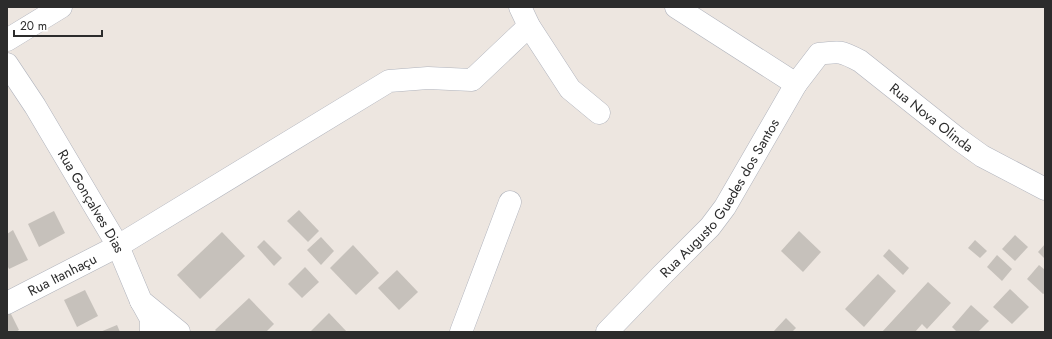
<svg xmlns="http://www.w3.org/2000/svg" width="1052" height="339" font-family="Jost,sans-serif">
<rect width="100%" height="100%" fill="#ede6e0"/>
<g fill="#c6c1bb">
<polygon points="299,210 319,231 308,242 287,221"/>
<polygon points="54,211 65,233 39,247 28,224"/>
<polygon points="13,230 28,260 9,269 7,265 7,234"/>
<polygon points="799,231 821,252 803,272 781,251"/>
<polygon points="222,232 245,256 200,299 177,275"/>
<polygon points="1015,235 1028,247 1015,261 1002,249"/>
<polygon points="321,237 334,251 321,265 307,250"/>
<polygon points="264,240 282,258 274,266 257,247"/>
<polygon points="975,240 987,251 980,258 968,248"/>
<polygon points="1045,244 1045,259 1038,252"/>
<polygon points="353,245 379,273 356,295 330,268"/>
<polygon points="889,249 909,268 903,275 883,256"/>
<polygon points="997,255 1012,269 1002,281 987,267"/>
<polygon points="1039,265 1045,270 1045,293 1043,294 1027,279"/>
<polygon points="305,267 319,282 302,298 288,284"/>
<polygon points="397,270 418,292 399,310 378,288"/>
<polygon points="878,274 896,291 864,327 845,309"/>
<polygon points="928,282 951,303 927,329 922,324 915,332 882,332"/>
<polygon points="1010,289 1029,307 1012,324 993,307"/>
<polygon points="85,290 98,316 77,327 64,300"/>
<polygon points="249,298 274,324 266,332 217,332 215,330"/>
<polygon points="971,305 989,321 978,332 957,332 952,327"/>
<polygon points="9,310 19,330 16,332 7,332 7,311"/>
<polygon points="329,313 347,332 310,332"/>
<polygon points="786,318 796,328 792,332 773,332"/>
<polygon points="117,325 120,332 100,332"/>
</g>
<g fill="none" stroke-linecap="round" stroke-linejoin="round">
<defs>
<g id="street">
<polyline points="520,7 529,26 570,89 599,113"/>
<polyline points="676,7 796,84"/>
<polyline points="7,40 61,7"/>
<polyline points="141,301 151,319 151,332"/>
<path id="s1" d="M 7,303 L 118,246 L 389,81 L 428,78 L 472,80 L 529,26"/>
<polyline points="461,332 510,202"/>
<path id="s2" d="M 607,332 L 661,276 L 710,227 L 725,207 L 796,84 L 819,54 C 840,51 841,51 860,61 L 957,138 L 982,156 L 1045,189"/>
</g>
<g id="secondary">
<path id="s3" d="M 7,64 L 35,106 L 118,246 L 141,301 L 179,332"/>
</g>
</defs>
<use href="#street" stroke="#b0b3bc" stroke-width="23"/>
<use href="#secondary" stroke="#b0b3bc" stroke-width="23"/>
<use href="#street" stroke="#fff" stroke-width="22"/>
<use href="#secondary" stroke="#fff" stroke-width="22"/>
</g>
<g text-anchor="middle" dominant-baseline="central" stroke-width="3.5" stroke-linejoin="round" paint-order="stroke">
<g font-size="14" fill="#2c2c2c" stroke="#fff">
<text stroke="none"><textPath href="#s2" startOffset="486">Rua Nova Olinda</textPath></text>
<text stroke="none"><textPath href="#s2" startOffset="176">Rua Augusto Guedes dos Santos</textPath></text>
<text stroke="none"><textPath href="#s3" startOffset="161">Rua Gonçalves Dias</textPath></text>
<text stroke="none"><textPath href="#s1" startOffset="62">Rua Itanhaçu</textPath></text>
</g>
</g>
<rect width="1052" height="339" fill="none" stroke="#2c2c2c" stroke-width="16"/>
<path d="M14 30v6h88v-6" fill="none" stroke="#2c2c2c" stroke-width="2"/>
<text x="20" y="30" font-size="12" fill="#2c2c2c" stroke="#ffffff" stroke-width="3" paint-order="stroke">20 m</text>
</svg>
